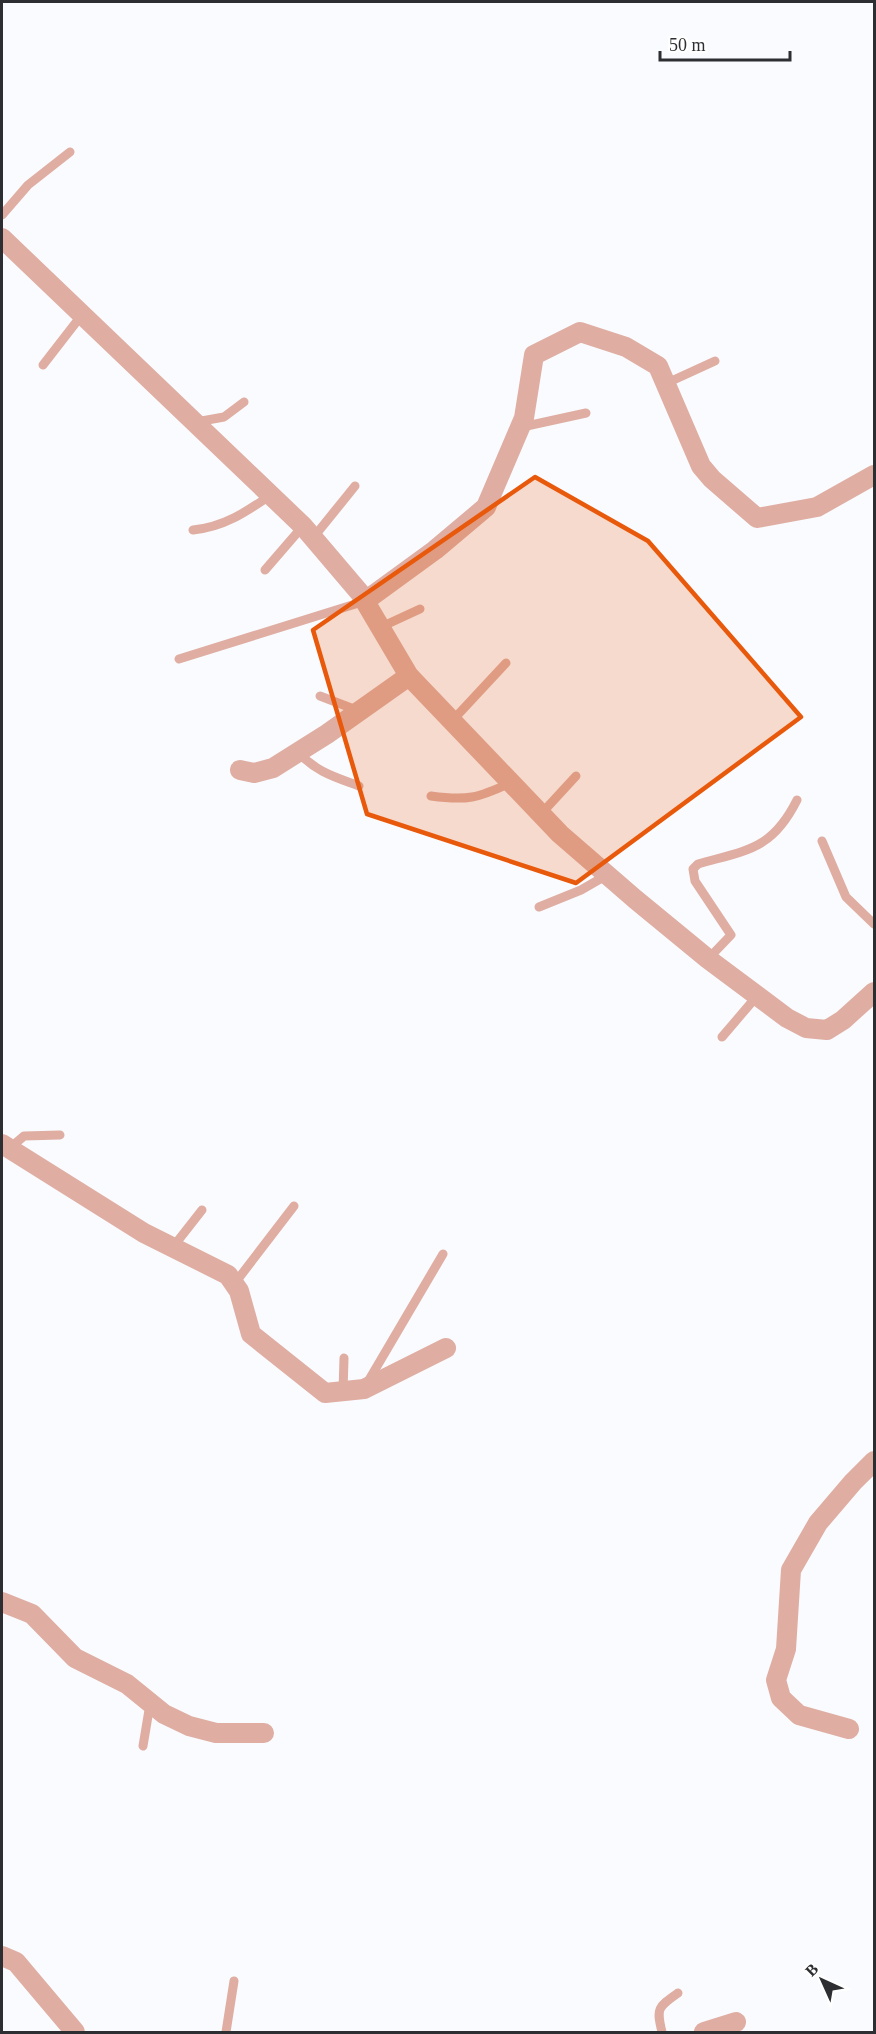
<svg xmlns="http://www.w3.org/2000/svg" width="876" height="2034" font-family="'Times New Roman',serif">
<rect width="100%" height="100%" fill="#f9fbfe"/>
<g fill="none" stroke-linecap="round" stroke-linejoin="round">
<g stroke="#dfada2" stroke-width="9">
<polyline points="2,215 28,185 70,152"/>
<polyline points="43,365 81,316"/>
<polyline points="667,383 715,361"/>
<polyline points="196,422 224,417 244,402"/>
<polyline points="522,427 586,413"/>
<path d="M 193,530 C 224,527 246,512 271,495"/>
<polyline points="313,538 355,486"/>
<polyline points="265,570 303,526"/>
<polyline points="381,627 420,609"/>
<polyline points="179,659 365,601"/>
<polyline points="320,696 359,711"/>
<polyline points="452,721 506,663"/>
<path d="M 298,752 C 316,772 335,777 359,786"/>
<path d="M 431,796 C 467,801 478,798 510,783"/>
<polyline points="541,814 576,776"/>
<polyline points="822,841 846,897 874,924"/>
<polyline points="539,907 581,890 607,875"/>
<path d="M 708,959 L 731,935 L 695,881 L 693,869 L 698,864 C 747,850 772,850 797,800"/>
<polyline points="722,1037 757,996"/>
<polyline points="10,1148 24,1136 60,1135"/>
<polyline points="173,1247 202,1210"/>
<polyline points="235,1283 294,1206"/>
<polyline points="366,1385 443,1254"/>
<polyline points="343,1392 344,1358"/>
<polyline points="143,1746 150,1704"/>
<polyline points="226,2032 234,1981"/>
<path d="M 662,2032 C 656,2008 658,2007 678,1993"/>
</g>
<g stroke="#dfada2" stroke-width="20">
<polyline points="2,238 303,526 360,593 409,676 560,834 635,899 708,959 787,1018 806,1028 827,1030 843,1020 874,992"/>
<polyline points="365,601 435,550 486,507 524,418 534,355 580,332 626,347 658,366 701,466 712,479 757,518 817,507 874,475"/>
<polyline points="240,770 254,773 273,768 327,734 409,676"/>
<polyline points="2,1144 144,1233 228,1275 239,1291 251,1334 325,1393 364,1389 446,1348"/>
<polyline points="2,1602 32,1614 75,1658 127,1684 164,1714 189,1726 216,1733 264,1733"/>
<polyline points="849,1729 799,1715 781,1698 776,1680 786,1649 791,1570 818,1523 853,1482 874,1461"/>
<polyline points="2,1956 16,1962 75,2032"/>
<polyline points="704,2032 736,2022"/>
</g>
</g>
<path fill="#e8590c" fill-opacity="0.2" stroke="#e8590c" stroke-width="4.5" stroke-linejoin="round" d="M 535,477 L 648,541 L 801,717 L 576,883 L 367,814 L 313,630 Z"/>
<rect width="876" height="2034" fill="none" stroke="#2c2e31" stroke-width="6"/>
<g transform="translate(822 1980) rotate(315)" stroke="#ffffff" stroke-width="4.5" paint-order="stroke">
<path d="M0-4.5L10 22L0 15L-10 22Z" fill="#2c2e31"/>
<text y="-9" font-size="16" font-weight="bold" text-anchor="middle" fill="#2c2e31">B</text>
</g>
<path d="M660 51v9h130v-9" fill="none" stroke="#2c2e31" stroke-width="3"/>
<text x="669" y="51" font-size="18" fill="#2c2e31" stroke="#ffffff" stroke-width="4.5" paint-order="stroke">50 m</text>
</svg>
